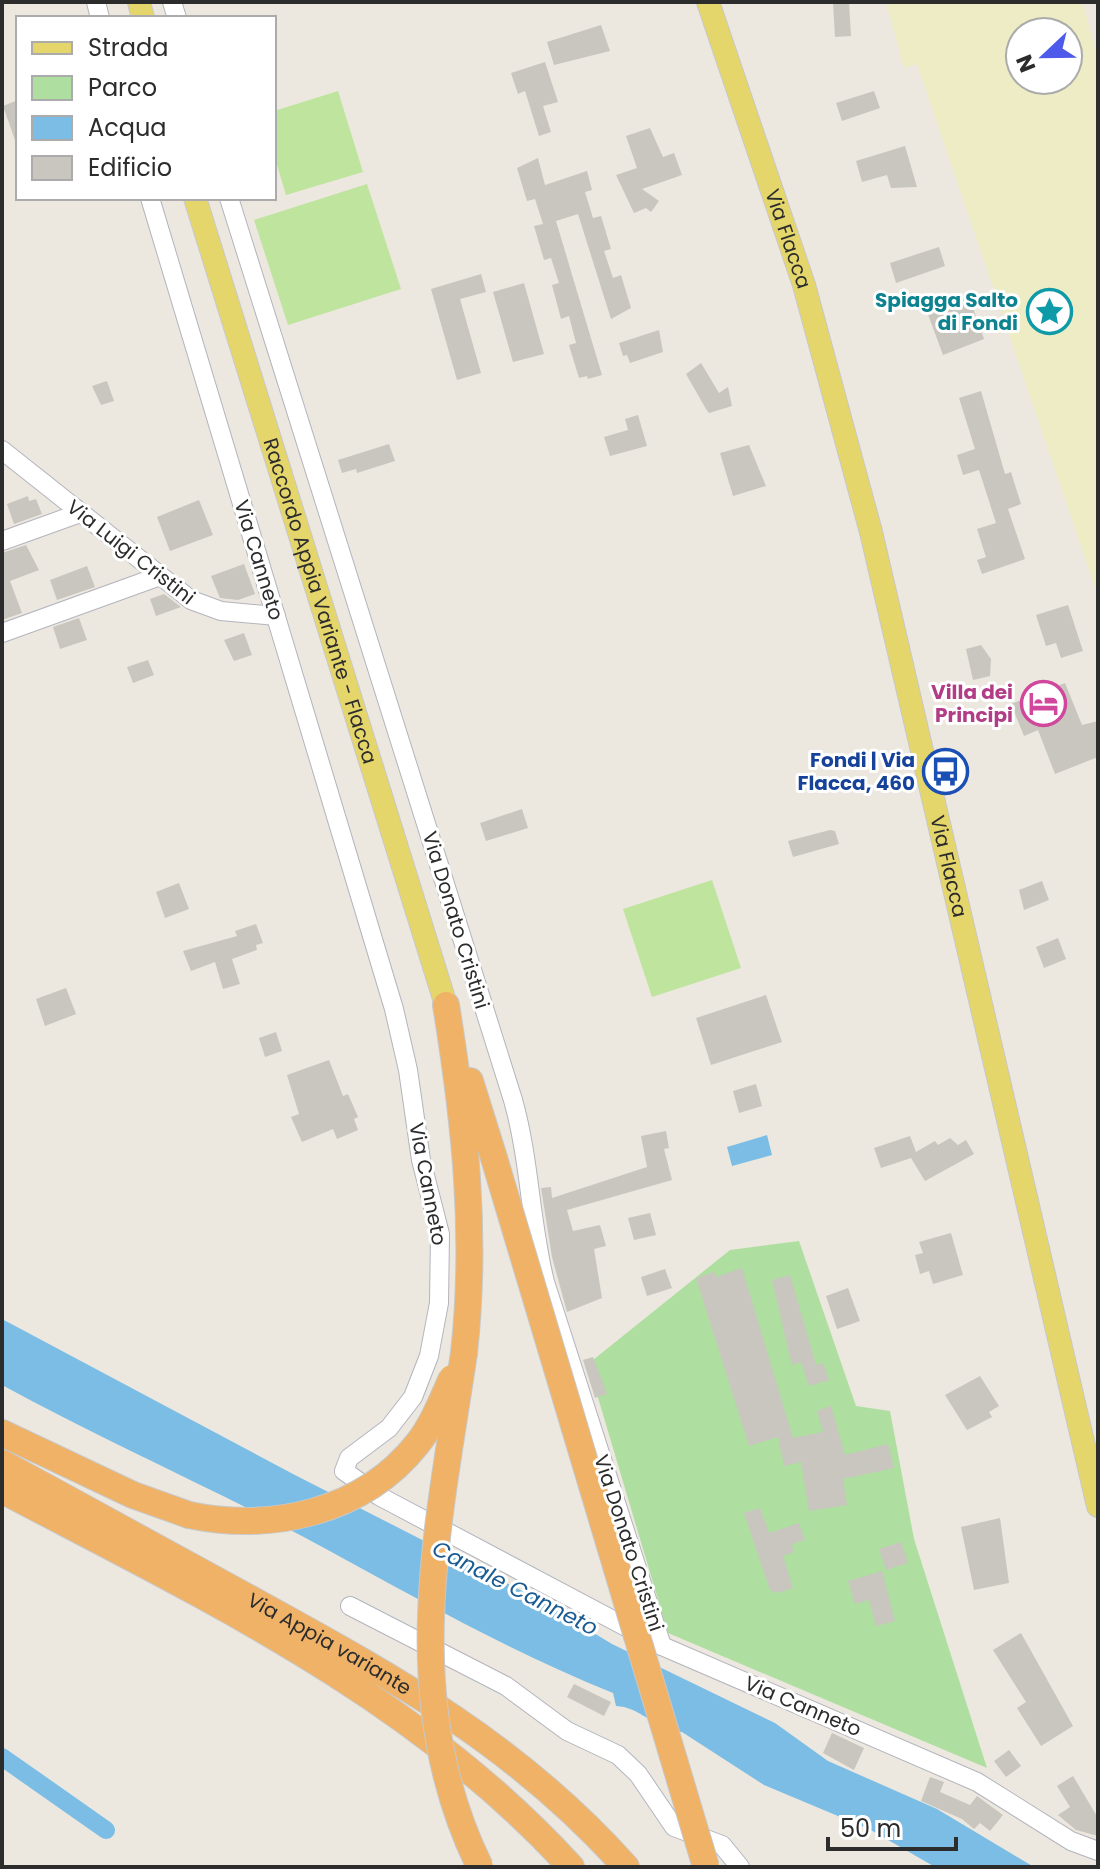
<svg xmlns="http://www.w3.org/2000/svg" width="1100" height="1869" font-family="Poppins,sans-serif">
<rect width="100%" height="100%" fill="#ece8df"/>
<polygon fill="#afdea1" points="799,1241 856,1406 890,1411 914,1539 987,1768 668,1633 588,1364 730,1250"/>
<path fill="#eeecc5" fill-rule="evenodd" d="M 886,2 L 1083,2 L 1098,63 L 1098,596 L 917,64 L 904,68 ZM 1020,32 L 1068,32 L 1068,80 L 1020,80 Z"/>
<g fill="#bee49e">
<polygon points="338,91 363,172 286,195 274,155 274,111"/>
<polygon points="367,184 401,289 288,325 254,220"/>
<polygon points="712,880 741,968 652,997 623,909"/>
</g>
<g fill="#7cbde5">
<polygon points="767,1135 772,1155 732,1166 727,1147"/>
<path d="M 2,1319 L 293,1474 L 534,1597 L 612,1644 L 775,1723 L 828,1761 L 937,1809 L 1034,1867 L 935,1867 L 869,1829 L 764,1785 L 682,1732 C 657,1731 641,1707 616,1706 L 613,1693 C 513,1653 420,1600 326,1549 C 219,1491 108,1443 2,1385 Z"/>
</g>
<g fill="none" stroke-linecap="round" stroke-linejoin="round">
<polyline stroke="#7cbde5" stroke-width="18" points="2,1757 106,1830"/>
</g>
<g fill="#c8c6be">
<polygon points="849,2 851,36 835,37 833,3"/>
<polygon points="601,25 610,51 554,65 547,42"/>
<polygon points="545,62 558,102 543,106 551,132 539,136 525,91 518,94 511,73"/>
<polygon points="874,91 880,108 842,121 836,103"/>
<polygon points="18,100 18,142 16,143 3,106"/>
<polygon points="650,128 663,157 674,153 682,175 642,189 659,201 651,212 646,208 634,213 616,175 637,168 626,136"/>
<polygon points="905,146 917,187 891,188 887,175 862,182 856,161"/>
<polygon points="538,158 545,185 587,171 592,190 585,192 593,218 601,216 611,249 604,251 613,278 621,275 631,308 611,319 578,214 556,221 602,375 588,379 587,376 579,378 569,345 576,343 569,316 561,319 552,285 559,283 551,258 544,260 534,226 543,224 535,199 527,201 517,168"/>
<polygon points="939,247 945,266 896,283 890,263"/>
<polygon points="481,274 486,292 460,299 481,373 457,380 431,289"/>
<polygon points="524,283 544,354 513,362 493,292"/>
<polygon points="968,294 984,339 943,355 926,309"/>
<polygon points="659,330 663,352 630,363 627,355 623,356 619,343"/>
<polygon points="701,363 719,393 728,387 732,406 709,413 706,409 686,374"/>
<polygon points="107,381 114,401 101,405 92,386"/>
<polygon points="981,391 1005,474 1011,472 1021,504 1008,509 1025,559 982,574 977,560 986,557 977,529 996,523 979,470 963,475 957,455 975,449 959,398"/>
<polygon points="638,415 647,446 610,456 604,437 628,430 625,419"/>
<polygon points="389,444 395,461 357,473 356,469 342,473 338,460"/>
<polygon points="749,445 766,486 733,496 720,453"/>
<polygon points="28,496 29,501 36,499 42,514 14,524 7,504"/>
<polygon points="199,500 213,535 170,551 157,517"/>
<polygon points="26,545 39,570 10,581 22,613 2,620 2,553"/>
<polygon points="244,564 255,594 238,600 220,598 211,576"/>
<polygon points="87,566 95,587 57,600 50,580"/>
<polygon points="164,594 181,607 156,616 150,599"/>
<polygon points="1068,605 1083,651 1061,658 1056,643 1046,646 1036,615"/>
<polygon points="79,618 87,640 60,649 53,627"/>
<polygon points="244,633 252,655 234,661 224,640"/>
<polygon points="981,645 991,659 990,676 973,680 966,649"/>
<polygon points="148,660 154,675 133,683 127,667"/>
<polygon points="1065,683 1082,725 1098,721 1098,757 1055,774 1038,730 1024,736 1011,704"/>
<polygon points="522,809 528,828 486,841 480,823"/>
<polygon points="830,830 835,831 839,844 793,857 788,841"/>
<polygon points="1042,881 1049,900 1024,910 1019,890"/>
<polygon points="179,883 189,909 165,918 156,892"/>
<polygon points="256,924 263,943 256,945 257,950 232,959 240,984 223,989 215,962 191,971 183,951 237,936 235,931"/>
<polygon points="1058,938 1066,959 1044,968 1036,947"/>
<polygon points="66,988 76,1014 45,1026 36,999"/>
<polygon points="766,995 782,1042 711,1065 696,1018"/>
<polygon points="276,1032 282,1051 265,1057 259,1038"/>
<polygon points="329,1060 343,1096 348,1094 358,1117 354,1119 358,1130 337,1139 333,1129 302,1142 291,1117 299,1114 287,1075"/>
<polygon points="756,1084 762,1106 739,1113 733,1091"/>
<polygon points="666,1131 669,1148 664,1149 672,1180 567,1210 573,1231 600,1225 606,1246 594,1249 602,1298 567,1312 552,1257 541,1188 551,1187 552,1198 647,1167 641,1136"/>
<polygon points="910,1136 916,1152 935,1141 938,1145 950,1138 958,1145 966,1140 974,1154 925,1181 911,1158 881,1168 874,1148"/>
<polygon points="650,1213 656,1235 634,1240 628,1218"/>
<polygon points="951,1233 963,1275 933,1284 929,1271 920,1274 915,1255 923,1253 919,1242"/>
<polygon points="742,1268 793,1438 823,1432 817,1411 831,1406 845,1455 888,1444 894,1468 843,1479 847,1505 809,1511 801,1462 784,1466 778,1437 749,1446 696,1278 715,1272 716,1277"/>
<polygon points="665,1269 672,1288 647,1296 641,1277"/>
<polygon points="790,1275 816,1365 823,1363 829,1380 809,1386 801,1362 792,1365 772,1280"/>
<polygon points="848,1288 860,1321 837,1329 826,1296"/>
<polygon points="593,1357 607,1394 595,1398 583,1360"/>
<polygon points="980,1376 999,1406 989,1412 992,1417 967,1430 945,1395"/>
<polygon points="760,1508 769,1533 799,1523 805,1540 792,1544 794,1552 783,1556 793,1588 778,1593 770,1590 744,1513"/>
<polygon points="1000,1518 1009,1583 974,1590 961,1527"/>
<polygon points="901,1542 908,1563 886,1570 879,1549"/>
<polygon points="882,1571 895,1621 876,1626 869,1600 855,1604 848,1581"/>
<polygon points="1021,1633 1073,1726 1041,1746 1017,1708 1026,1702 993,1650"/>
<polygon points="574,1684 611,1702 604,1716 567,1697"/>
<polygon points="832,1733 864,1748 854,1770 823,1753"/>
<polygon points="1009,1750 1021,1766 1006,1777 994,1761"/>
<polygon points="1073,1776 1098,1818 1098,1836 1076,1830 1058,1815 1070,1807 1057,1786"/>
<polygon points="930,1777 944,1782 940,1792 970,1805 977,1796 1003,1815 990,1831 980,1823 974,1829 962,1819 921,1801"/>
</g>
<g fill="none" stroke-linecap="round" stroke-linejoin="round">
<defs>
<g id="minor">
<polyline points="96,2 100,18"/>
<polyline points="172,2 177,18"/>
<polyline points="150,198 394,1009 408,1070 421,1160 440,1234 439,1303 429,1356 413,1397 389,1428 349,1458 344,1471 379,1496 662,1646 977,1782 1071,1841 1098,1851"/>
<path d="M 229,198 L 513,1100 C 530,1160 530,1222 545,1282 L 662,1646"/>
<polyline points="2,450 191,600 221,611 276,616"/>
<polyline points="2,541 80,513"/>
<polyline points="2,633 160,576"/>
<polyline points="350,1606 506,1686 567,1731 618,1755 638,1774 674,1827 722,1845 740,1867"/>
</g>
<g id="major">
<polyline points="139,2 143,18"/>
<path id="s1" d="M 708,2 L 804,285 L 871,532 L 1098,1506"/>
<path id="s2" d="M 195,198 L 446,1005"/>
</g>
<g id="highway">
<path d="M 446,1005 C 465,1122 477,1235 464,1353"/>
<polyline points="470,1081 494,1158"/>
<polyline points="2,1433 133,1495 189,1515"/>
<path id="s3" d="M 2,1463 C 87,1510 173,1556 258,1603 C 398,1680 518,1746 626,1867"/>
<path d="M 2,1490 C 203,1596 416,1696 571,1867"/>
</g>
</defs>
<use href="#minor" stroke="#b3b4be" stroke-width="20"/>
<use href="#major" stroke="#c8c8c8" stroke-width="24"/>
<use href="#highway" stroke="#c8c8c8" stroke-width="28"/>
<use href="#minor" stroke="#fff" stroke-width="18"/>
<use href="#major" stroke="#e5d66c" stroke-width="22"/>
<use href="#highway" stroke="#f0b266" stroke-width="26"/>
<defs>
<g id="highway-bridge">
<polyline points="494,1158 706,1867"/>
<path d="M 464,1353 C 438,1529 397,1699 480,1867"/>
<path d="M 189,1515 C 271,1532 363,1513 418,1443 C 433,1424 442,1400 452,1378"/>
</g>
</defs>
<use href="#highway-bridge" stroke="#c8c8c8" stroke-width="28" stroke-linecap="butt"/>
<use href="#highway-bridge" stroke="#f0b266" stroke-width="26"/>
</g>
<defs>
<symbol id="sight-ring" viewBox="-11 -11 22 22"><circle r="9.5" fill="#fff" stroke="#0f9aa8" stroke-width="1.5"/><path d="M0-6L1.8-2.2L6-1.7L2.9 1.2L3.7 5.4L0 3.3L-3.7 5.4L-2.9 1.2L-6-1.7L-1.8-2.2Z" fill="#0f9aa8"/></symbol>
<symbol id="hotel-ring" viewBox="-11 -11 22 22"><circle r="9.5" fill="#fff" stroke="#d1479c" stroke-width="1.5"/><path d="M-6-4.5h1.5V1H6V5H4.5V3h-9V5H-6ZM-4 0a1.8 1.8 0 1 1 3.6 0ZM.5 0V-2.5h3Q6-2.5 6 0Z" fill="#d1479c"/></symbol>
<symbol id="bus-ring" viewBox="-11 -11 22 22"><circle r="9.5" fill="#fff" stroke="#1a4fb4" stroke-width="1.5"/><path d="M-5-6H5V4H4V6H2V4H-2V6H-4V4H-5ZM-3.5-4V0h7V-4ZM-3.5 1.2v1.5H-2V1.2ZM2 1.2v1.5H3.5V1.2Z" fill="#1a4fb4"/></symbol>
</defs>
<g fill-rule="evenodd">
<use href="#sight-ring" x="1024" y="286" width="51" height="51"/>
<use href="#hotel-ring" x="1018" y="678" width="51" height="51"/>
<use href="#bus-ring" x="920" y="746" width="51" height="51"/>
</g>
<g text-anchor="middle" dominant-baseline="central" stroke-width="6" stroke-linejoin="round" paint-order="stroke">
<g font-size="20" fill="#2c2c2c" stroke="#fff">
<text stroke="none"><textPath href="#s1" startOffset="250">Via Flacca</textPath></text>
<text transform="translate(131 552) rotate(38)">Via Luigi Cristini</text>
<text transform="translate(259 560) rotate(73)">Via Canneto</text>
<text stroke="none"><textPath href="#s2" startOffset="422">Raccordo Appia Variante - Flacca</textPath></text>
<text stroke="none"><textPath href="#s1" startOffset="898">Via Flacca</textPath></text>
<text transform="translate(456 920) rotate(73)">Via Donato Cristini</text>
<text transform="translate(428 1184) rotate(79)">Via Canneto</text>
<text transform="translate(629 1543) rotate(72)">Via Donato Cristini</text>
<text stroke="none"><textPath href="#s3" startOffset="374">Via Appia variante</textPath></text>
<text transform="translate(803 1706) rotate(23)">Via Canneto</text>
</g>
<g font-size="20" font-weight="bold" fill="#0d838f" stroke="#fff" text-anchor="end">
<text x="1018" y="300">Spiagga Salto<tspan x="1018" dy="23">di Fondi</tspan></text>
</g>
<g font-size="20" font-weight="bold" fill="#b23c85" stroke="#fff" text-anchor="end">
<text x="1013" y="692">Villa dei<tspan x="1013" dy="23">Principi</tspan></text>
</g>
<g font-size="20" font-weight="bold" fill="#164399" stroke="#fff" text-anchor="end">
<text x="915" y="760">Fondi | Via<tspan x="915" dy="23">Flacca, 460</tspan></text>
</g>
<g font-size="22" font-style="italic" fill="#195b92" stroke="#fff">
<text transform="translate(515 1588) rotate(27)">Canale Canneto</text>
</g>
</g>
<rect width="1100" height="1869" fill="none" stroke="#2c2c2c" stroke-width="8"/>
<rect x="16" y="16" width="260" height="184" fill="#ffffff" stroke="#ababab" stroke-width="2"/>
<rect x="32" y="42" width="40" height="12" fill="#e5d66c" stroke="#ababab" stroke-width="2"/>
<text x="88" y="56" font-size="24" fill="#2c2c2c">Strada</text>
<rect x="32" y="76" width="40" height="24" fill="#afdea1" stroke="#ababab" stroke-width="2"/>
<text x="88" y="96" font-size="24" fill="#2c2c2c">Parco</text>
<rect x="32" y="116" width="40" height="24" fill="#7cbde5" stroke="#ababab" stroke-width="2"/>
<text x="88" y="136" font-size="24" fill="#2c2c2c">Acqua</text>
<rect x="32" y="156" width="40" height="24" fill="#c8c6be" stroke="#ababab" stroke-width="2"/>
<text x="88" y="176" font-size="24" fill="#2c2c2c">Edificio</text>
<g transform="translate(1044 56) rotate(248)"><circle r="38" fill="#ffffff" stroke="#ababab" stroke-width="2"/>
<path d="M0-6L14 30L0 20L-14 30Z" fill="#4e5aea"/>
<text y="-12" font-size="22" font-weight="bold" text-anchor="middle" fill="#2c2c2c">N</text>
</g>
<path d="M828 1837v12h128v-12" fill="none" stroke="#2c2c2c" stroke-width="4"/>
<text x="840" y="1837" font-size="24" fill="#2c2c2c" stroke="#ffffff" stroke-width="6" paint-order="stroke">50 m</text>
</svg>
